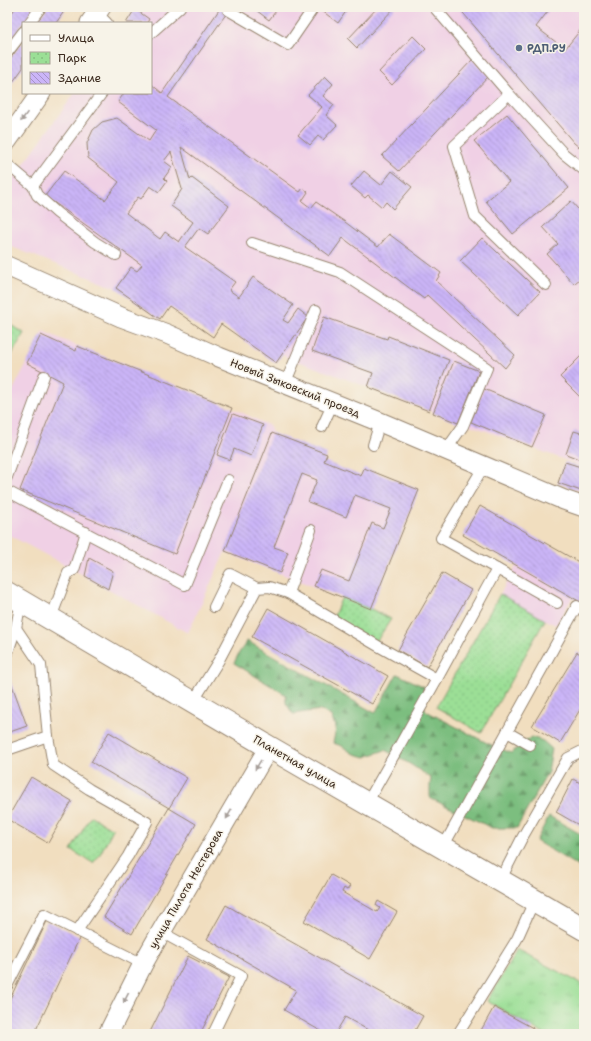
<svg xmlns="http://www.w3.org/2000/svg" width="591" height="1041" font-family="'Shantell Sans',sans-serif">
<defs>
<pattern id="grass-tufts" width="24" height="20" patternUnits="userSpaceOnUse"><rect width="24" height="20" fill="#9bdf96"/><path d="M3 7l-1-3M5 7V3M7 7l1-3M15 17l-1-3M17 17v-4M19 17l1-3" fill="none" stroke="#86c081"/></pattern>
<pattern id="forest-firs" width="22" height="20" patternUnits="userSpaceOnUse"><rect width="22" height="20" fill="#7cbe7f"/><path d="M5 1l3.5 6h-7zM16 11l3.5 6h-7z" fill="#679b67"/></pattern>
<pattern id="park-dots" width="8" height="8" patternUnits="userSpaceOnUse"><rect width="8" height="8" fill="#9bdf96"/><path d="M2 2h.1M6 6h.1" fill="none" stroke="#86c081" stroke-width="1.8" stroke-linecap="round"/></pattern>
<pattern id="building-back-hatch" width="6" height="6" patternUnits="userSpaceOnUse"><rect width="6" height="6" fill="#cbb5f8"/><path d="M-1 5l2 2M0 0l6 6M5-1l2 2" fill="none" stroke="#a693c8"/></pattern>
</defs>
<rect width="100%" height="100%" fill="#f7f3e8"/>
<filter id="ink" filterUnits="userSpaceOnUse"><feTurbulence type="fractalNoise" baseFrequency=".025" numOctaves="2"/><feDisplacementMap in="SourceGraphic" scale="8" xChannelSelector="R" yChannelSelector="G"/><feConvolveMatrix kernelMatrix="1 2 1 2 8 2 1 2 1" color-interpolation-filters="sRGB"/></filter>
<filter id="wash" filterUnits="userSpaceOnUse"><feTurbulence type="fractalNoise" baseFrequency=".012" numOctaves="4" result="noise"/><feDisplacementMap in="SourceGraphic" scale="16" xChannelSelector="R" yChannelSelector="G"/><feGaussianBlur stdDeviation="0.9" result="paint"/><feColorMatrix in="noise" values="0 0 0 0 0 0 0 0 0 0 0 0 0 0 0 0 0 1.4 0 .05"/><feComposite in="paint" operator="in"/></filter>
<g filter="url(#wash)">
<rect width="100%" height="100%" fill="#f1debf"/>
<g fill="#f0d0e5">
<polygon points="137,7 584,7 584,467 300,362 294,362 282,354 276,363 222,325 213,337 169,306 160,319 116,288 7,245 7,187 75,93 151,93 151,23 126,23"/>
<polygon points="43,331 77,346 232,408 270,426 272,433 327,454 324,461 361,476 364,468 419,490 371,609 225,552 188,633 74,570 7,534 7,411 10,396"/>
<polygon points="516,566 572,598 556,625 545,620 481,733 436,707"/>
</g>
<polygon fill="url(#grass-tufts)" stroke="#6b845a" points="517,950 584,985 584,1034 544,1034 487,1001"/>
<g fill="url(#forest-firs)" stroke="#5c744e">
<polygon points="247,641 375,713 397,674 425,687 421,699 426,711 487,743 511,753 531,737 543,741 552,749 548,772 517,828 492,828 430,798 430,785 431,778 410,764 385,750 365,757 352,753 342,746 333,743 336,729 331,716 320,710 293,714 286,703 286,695 234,663 239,653"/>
<polygon points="549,816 584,836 584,870 536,841"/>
</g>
<g fill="url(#park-dots)" stroke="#6b845a">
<polygon points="7,323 24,333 7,363"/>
<polygon points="500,594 545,620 481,733 436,707"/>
<polygon points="342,597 371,609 391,619 376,642 333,618"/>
<polygon points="91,816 113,829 99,856 93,863 71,850"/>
</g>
<g id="blocks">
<g fill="url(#building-back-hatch)" fill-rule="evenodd">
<polygon points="16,7 35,7 7,45 7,20"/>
<polygon points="48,7 61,7 65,10 56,23 36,23"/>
<path d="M 221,7 L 231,7 L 168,97 L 300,192 L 303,188 L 308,192 L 302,201 L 311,208 L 316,202 L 345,222 L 378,247 L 389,234 L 441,273 L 436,281 L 515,355 L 505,368 L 427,295 L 424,299 L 343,238 L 330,256 L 181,147 L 190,180 L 192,178 L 229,206 L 208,234 L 199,228 L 185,247 L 235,282 L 229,290 L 239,297 L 253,277 L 293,305 L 283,320 L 288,323 L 298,309 L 308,317 L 276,363 L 221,324 L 213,337 L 169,306 L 160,319 L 116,288 L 131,267 L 137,271 L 142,265 L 45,196 L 64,171 L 105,200 L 119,182 L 88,158 L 87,143 L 93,130 L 102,122 L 117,118 L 149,141 L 156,130 L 118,102 L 124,93 L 151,93 L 151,84 L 162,93 ZM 171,152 L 182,189 L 171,206 L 193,222 L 179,242 L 165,232 L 160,239 L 126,213 L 138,197 L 141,199 L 150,186 L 159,192 L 167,181 L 164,178 L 172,167 L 164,161 Z"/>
<polygon points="252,7 279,7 269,20"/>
<polygon points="317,7 349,7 338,23"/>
<polygon points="378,7 395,7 357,48 348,39"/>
<polygon points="458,7 551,7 536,27 565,49 582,28 584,29 584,151 574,143"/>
<polygon points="135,9 149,19 147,23 126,23"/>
<polygon points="413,36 426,49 392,85 379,72"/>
<polygon points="23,41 23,68 7,90 7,63"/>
<polygon points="472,60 489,76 399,171 382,156"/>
<polygon points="325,76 333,84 323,96 334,105 326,115 337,125 323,140 318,136 310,145 298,135 322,107 308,95"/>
<polygon points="507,114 569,188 513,234 486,201 509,182 474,141"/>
<polygon points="364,171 381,185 392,171 412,187 393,209 386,202 382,207 368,195 365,198 351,186"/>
<polygon points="571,201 584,216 584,275 574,284 547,254 558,244 543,227"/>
<polygon points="482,238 540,292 518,315 460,261"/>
<polygon points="324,317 387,339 388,336 449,360 429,411 368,387 373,373 312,351"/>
<polygon points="41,335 76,351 77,346 232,408 175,554 20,490 63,382 27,363"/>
<polygon points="584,353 584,401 560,377"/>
<polygon points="454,361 479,371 458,423 433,413"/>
<polygon points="484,389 546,415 532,447 471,422"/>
<polygon points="233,414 263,425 251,456 234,449 230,460 217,455"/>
<polygon points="574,431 584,434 584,461 566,454"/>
<polygon points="272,433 327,454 324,461 361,476 364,468 419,490 371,609 314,586 321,570 349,581 372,523 383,528 391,509 355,495 346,517 308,502 317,480 302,474 274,547 288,552 280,573 225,551"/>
<polygon points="565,462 584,468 584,492 558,483"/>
<polygon points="480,506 584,565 584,604 463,535"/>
<polygon points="89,558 113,571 108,589 85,576"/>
<polygon points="442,573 471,590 427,667 398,650"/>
<polygon points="268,608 388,676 372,704 252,637"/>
<polygon points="577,652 584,656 584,703 560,743 532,726"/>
<polygon points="7,677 9,677 27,726 7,733"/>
<polygon points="109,732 187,778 169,808 91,762"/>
<polygon points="31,777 72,801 48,843 7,819"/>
<polygon points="573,779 584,785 584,828 556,812"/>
<polygon points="169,808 196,824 132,934 104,917"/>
<polygon points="331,875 350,886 347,890 344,888 342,892 377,912 380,908 376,905 378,901 397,912 370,959 304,921"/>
<polygon points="226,905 423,1016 413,1034 375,1034 345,1017 335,1034 326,1034 284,1010 296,990 207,939"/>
<polygon points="47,921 80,937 34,1034 7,1034 7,1005"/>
<polygon points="188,956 229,977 200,1034 149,1034"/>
<polygon points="494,1007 533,1028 531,1032 536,1034 479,1034"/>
</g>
</g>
</g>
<g filter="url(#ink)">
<use href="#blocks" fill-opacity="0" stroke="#96846e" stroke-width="1"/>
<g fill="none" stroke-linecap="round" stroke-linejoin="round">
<defs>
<g id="service">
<polyline points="434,7 509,94 564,154 584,170"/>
<polyline points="228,10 288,45 312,10"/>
<polyline points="95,11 107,23"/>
<polyline points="29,23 41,7"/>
<polyline points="151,33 180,7"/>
<polyline points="7,53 23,32"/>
<polyline points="509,94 454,146 475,216 546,285"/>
<polyline points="7,164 33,186 37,195 57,213 95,242 116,255"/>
<polyline points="33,186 102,93"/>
<polyline points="252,243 340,272 487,368 463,426 446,450"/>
<polyline points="285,384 316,310"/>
<polyline points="322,427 333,403"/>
<polyline points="373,445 380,422"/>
<polyline points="7,477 44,376"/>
<polyline points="7,491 185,585 228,480"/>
<polyline points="497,569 557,603"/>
<polyline points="288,593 311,530"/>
<polyline points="214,607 230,574 257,588"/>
<polyline points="51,618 68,573 74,570 86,532"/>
<polyline points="7,655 16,628 21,601"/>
<polyline points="193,702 219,660 257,588 269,587 288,593 378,646 437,679"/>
<polyline points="507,732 530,745"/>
<polyline points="48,736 53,765 89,789 147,822 128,856 77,931"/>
<polyline points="7,750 48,736 41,665 16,628"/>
<polyline points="367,803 437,679 497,569 441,538 484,466"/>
<polyline points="443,847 577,606 584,610"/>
<polyline points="500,881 522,838 568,758 582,751 584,751"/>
<polyline points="161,932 241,976 213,1034"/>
<polyline points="7,986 44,914 143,964"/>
<polyline points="458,1034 517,939 534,901"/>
</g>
<g id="minor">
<polyline points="90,23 101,7"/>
<polyline points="7,141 41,93"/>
<polyline points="7,266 121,317 167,334 219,357 380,422 564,500 584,507"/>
<polyline points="108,1034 143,964 161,932 269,747"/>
</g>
<polyline id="tertiary" points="7,593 269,747 584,929"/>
</defs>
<use href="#service" stroke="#96846e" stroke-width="12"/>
<use href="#minor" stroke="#96846e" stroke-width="21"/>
<use href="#tertiary" stroke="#96846e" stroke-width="24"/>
<use href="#service" stroke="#fff" stroke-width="10"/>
<use href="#minor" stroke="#fff" stroke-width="19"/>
<use href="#tertiary" stroke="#fff" stroke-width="22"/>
</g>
<defs><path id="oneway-solid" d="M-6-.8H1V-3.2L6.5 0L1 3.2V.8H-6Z"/></defs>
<g fill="#a79f9a">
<use href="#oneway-solid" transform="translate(24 117) rotate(125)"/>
<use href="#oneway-solid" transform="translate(258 765) rotate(121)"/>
<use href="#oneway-solid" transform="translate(229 814) rotate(120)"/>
<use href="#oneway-solid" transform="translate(126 998) rotate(117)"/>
</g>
</g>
<circle fill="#5c6f8a" stroke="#f7f3e8" stroke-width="1.5" cx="519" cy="48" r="4"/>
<g text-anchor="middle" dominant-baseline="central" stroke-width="3" stroke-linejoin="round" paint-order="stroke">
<g font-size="11" font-weight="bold" fill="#4e5e75" stroke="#f7f3e8" text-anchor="start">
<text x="527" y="48">РДП.РУ</text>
</g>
<g font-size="11" fill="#3b2a1e" stroke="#f7f3e8">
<text transform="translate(295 388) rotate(22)">Новый Зыковский проезд</text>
<text transform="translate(295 762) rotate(30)">Планетная улица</text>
<text transform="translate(186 889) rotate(-60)">улица Пилота Нестерова</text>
</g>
</g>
<rect width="591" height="1041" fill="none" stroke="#f7f3e8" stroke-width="24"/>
<rect x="22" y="22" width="130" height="72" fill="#f7f3e8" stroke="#aca397"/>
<rect x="30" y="35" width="20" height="6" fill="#ffffff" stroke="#aca397"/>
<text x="58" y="42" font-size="12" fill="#3b2a1e">Улица</text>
<rect x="30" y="52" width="20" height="12" fill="url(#park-dots)" stroke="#aca397"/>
<text x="58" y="62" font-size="12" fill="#3b2a1e">Парк</text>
<rect x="30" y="72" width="20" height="12" fill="url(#building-back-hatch)" stroke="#aca397"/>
<text x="58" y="82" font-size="12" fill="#3b2a1e">Здание</text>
</svg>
